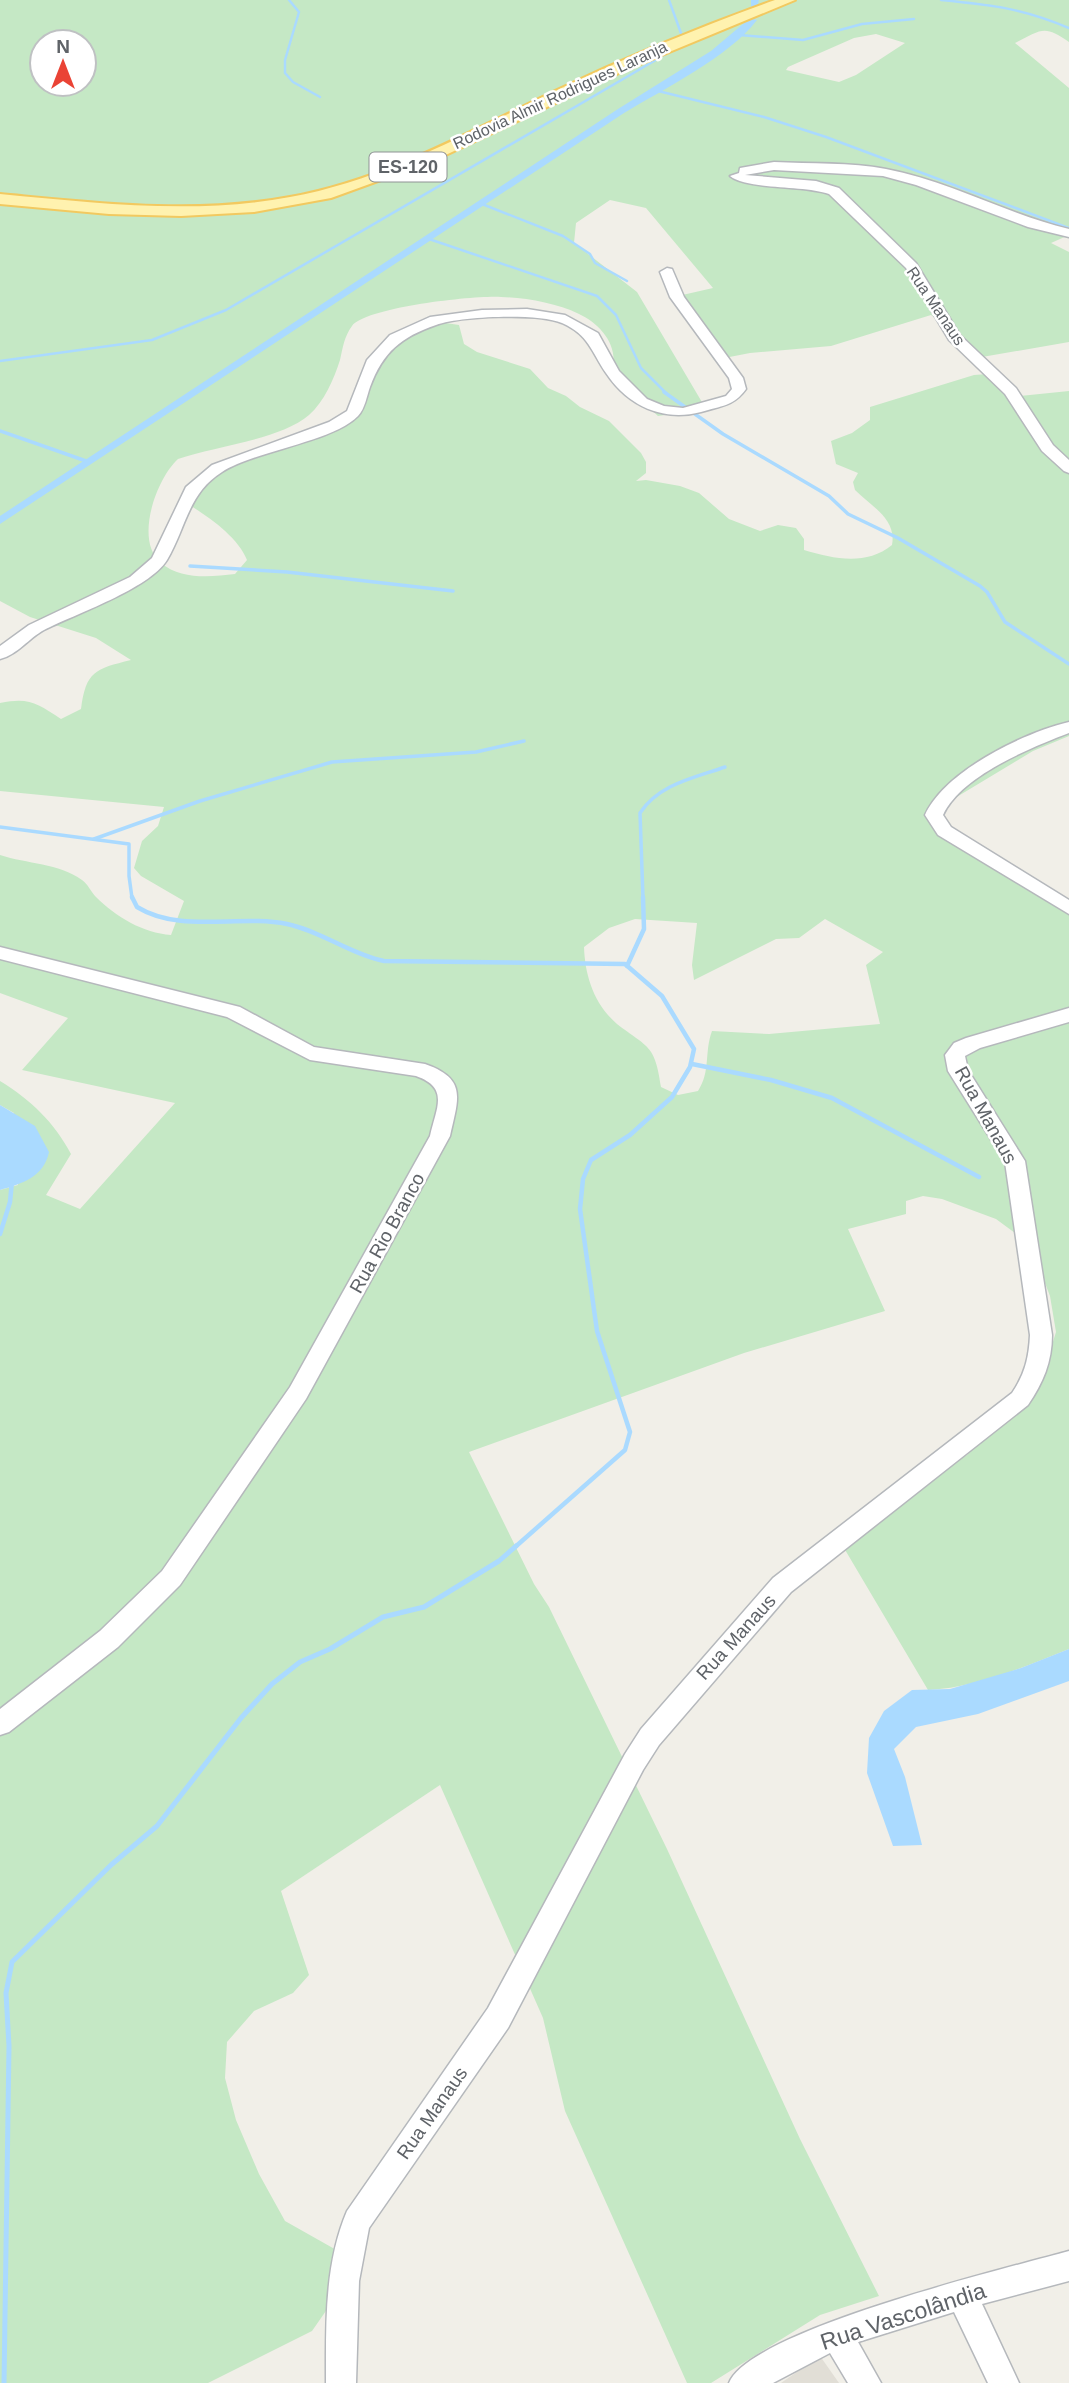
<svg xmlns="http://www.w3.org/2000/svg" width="1069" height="2383" font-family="Arial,sans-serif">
<rect width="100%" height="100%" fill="#f1efe8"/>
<polygon fill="#e1ded6" points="820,2356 839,2383 781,2383"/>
<path fill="#c5e8c5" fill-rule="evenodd" d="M 0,0 L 1069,0 L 1069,42 C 1044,24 1041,30 1015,43 L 1069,88 L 1069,235 L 1051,243 L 1069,252 L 1069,342 L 982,357 L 931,315 L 831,346 L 750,353 L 714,360 L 678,296 L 713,288 L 646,208 L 610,200 L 576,223 L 574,243 L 637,292 L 706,409 L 658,416 L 611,373 C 621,348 601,324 579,314 C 556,303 527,298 501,297 C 477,295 366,307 352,326 C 344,337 343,347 340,360 C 334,379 324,402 309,415 C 280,440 214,446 178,459 C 156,479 134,541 161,563 C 181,580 211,577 235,574 L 247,560 C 238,537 208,516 186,503 L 215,475 L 228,468 L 334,431 L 372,375 L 400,340 L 439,322 L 459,325 L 464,344 L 477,352 L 530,369 L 548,388 L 566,396 L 580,407 L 609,421 L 641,453 L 646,462 L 646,473 L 636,481 L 646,480 L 680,486 L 699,493 L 729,519 L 760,531 L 778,525 L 796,528 L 804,539 L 804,550 C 834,559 866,566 892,545 C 897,519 871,506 855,490 L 853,482 L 858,473 L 836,464 L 831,441 L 852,433 L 870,420 L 870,407 L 974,375 L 1001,373 L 1020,396 L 1069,391 L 1069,736 L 1033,751 L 940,807 L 935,831 L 1069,911 L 1069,1649 C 1024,1667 976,1688 928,1690 L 841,1543 L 939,1470 L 967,1455 L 1019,1404 L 1048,1358 L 1056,1332 L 1050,1296 L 1040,1270 L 1031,1252 L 1015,1233 L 996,1219 L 942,1199 L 923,1196 L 906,1201 L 906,1214 L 848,1229 L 885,1311 L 744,1353 L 469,1452 L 534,1584 L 549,1607 L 667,1849 L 800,2139 L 879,2296 L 820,2315 L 711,2383 L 687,2383 L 565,2111 L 543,2018 L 440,1785 L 281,1891 L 309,1975 L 293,1993 L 254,2011 L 227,2042 L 225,2078 L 236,2120 L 259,2174 L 285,2221 L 347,2256 L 337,2295 L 312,2331 L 208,2383 L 0,2383 L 0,1190 L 18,1185 L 14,1113 L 0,1105 L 0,1081 C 31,1100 54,1122 71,1154 L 46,1195 L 80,1209 L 175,1103 L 22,1070 L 68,1018 L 0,993 L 0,855 C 27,864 59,863 82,880 C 88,884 91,892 96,897 C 116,917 143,933 171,935 L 184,901 L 141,876 L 134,868 L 142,841 L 158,826 L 164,807 L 0,791 L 0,703 C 29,697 37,703 61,719 L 81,709 C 86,671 95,669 131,660 L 96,638 L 30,617 L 0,601 ZM 876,34 L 905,43 L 856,75 L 839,82 L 786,70 L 788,67 L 854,38 ZM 42,42 L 84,42 L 84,84 L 42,84 ZM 635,919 L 697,923 L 692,965 L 694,980 L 776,939 L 799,938 L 825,919 L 883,952 L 866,965 L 880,1024 L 769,1034 L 712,1031 C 704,1053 711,1071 698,1091 L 678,1095 L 661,1087 C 655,1044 648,1048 617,1024 C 594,1004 585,976 584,947 L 609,928 Z"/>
<g fill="#aadaff">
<path d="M 0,1105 L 35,1126 L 49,1152 C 44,1177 21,1184 0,1190 Z"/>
<polygon points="1069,1649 1069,1681 978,1714 916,1727 894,1749 905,1777 922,1845 893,1846 867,1773 869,1738 884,1711 912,1690 950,1689 1021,1668"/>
</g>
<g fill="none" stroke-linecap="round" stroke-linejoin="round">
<g stroke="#aadaff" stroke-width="2.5">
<polyline points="289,0 299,12 285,60 285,73 293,82 320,97"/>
<polyline points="669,0 682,36"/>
<path d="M 941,0 C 992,5 1021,8 1069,28"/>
<polyline points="739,35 803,40 862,24 914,19"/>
<polyline points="654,90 764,117 826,137 1069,228"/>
<polyline points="482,204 563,236 590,254 595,263 627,281"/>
<polyline points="429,239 597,296 616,315 641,368 666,393"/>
<polyline points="0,361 152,340 226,310 685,43"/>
</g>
<g stroke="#aadaff" stroke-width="3.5">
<polyline points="664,392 723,434 829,496 848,514 898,538 980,586 987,592 1005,622 1069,664"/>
<polyline points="0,431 89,462"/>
<polyline points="190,566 287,572 453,591"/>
<polyline points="0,827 129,844 129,876 132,898"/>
<polyline points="94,839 200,801 332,762 476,752 524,741"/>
<path d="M 643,898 L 640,813 C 659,784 694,778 725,767"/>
</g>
<g stroke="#aadaff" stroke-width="4.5">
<path d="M 132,897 L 137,907 C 181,934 239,914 287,924 C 321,931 350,954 384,961 L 625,964 L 662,996 L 694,1049 L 690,1067 L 672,1097 L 630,1135 L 591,1160 L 583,1179 L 580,1209 L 597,1331 L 630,1432 L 625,1450 L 514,1548"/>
<polyline points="627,966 644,929 643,897"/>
<polyline points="692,1064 771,1080 832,1098 979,1177"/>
<polyline points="0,1234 10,1202 12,1181"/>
</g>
<polyline stroke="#aadaff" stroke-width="5" points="4,2383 9,2046 6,1993 12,1962 111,1865 157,1826 241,1718 272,1684 300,1662 330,1649 383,1617 424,1607 499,1561 516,1546"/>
<g fill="#aadaff" fill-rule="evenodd">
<polygon points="751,0 759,0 757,7 751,7"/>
<path d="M 750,18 L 757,20 C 730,56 664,89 624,113 L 0,524 L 0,516 L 618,109 L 711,51 Z"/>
</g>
<defs>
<g id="minor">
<path d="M 774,162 C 810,164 851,162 886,169 C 949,181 1007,214 1069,229 L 1069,237 L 1028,227 L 916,185 L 883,176 L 774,170 L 745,175 L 816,181 L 839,188 L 916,263 L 960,335 L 1016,388 L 1053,445 L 1069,460 L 1069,473 L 1064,471 L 1042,451 L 1005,394 L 949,340 L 906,268 L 829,194 C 804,185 747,190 730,176 L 739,173 L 740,168 Z"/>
<path d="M 667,268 L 672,269 L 684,297 L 743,378 L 746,389 C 734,406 721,406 701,412 C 663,422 628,406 606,373 C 591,351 589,335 562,323 C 538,313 461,316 436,325 C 401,337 383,352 370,387 C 367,395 365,409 358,416 C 333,442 254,451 222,472 C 188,493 186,528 167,560 C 149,589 75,614 44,630 C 29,638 17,655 0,659 L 0,646 L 29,625 L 130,577 L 152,558 L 186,487 L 212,465 L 329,422 L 347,411 L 367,360 L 390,335 L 430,317 L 482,310 L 527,309 L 565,315 L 598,333 L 619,371 L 647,399 L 664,406 L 683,408 L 726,396 L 732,389 L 729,378 L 670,297 L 660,272 Z"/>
<path d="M 1069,722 L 1069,733 C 1030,748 961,776 943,815 L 951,827 L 1069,900 L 1069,914 L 938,835 L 925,815 C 945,771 1023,733 1069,722 Z"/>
<path d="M 0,947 L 240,1007 L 314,1047 L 425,1064 C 468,1079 458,1099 450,1136 L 306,1399 L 180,1585 L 118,1647 L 9,1732 L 0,1735 L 0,1709 L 100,1631 L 162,1571 L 290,1387 L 430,1136 C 436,1108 450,1088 416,1076 L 310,1060 L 227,1017 L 0,959 Z"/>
<path d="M 1069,1008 L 1069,1022 L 980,1048 L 965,1056 L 968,1070 L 1025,1161 L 1052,1335 C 1052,1362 1043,1383 1028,1405 L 791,1592 L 659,1745 L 643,1770 L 508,2028 L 369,2228 L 359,2281 L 356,2383 L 326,2383 C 326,2325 324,2265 347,2211 L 488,2008 L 625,1754 L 641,1729 L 773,1578 L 1012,1393 C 1025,1374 1029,1357 1030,1335 L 1005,1162 L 948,1071 L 945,1055 L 954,1043 L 966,1038 Z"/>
<path d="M 1069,2251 L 1069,2281 L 982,2304 L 1019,2383 L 988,2383 L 954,2312 L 858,2342 L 881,2383 L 848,2383 L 830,2353 L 773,2383 L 729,2383 C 750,2330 1008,2268 1069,2251 Z"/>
</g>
<path id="major" d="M 775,0 L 795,0 L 621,72 L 433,161 L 331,198 L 254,212 L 181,216 L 109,214 L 0,204 L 0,194 C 96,203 194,215 290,197 C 384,180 469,132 555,91 C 627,57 700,27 775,0 Z"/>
</defs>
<use href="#minor" stroke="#b5b8bc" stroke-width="3"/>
<use href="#major" stroke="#f2c960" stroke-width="4"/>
<use href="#minor" fill="#fff" fill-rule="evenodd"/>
<use href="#major" fill="#fff2af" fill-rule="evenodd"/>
</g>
<g text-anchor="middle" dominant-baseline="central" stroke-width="5" stroke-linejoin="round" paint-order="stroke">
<g font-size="16" fill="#5f6368" stroke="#fff">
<text transform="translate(560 95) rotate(-25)">Rodovia Almir Rodrigues Laranja</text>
<text transform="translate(936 306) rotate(56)">Rua Manaus</text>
</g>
<rect fill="#fff" stroke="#8f9295" stroke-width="2" x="369.5" y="152.5" width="77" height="29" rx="5"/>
<g font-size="18" font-weight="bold" fill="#5f6368">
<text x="408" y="167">ES-120</text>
</g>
<g font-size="19" fill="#5f6368" stroke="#fff">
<text transform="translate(986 1115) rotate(61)">Rua Manaus</text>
<text transform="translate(387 1233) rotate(-61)">Rua Rio Branco</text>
<text transform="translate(736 1637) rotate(-48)">Rua Manaus</text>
<text transform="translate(432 2113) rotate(-55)">Rua Manaus</text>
</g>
<g font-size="23" fill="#5f6368" stroke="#fff">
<text transform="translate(903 2316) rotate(-18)">Rua Vascolândia</text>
</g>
</g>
<g transform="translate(63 63)"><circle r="33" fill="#ffffff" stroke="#bfc1c3" stroke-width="2"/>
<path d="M0-5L12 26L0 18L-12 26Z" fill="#ea4335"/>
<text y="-10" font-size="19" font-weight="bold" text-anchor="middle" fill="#5f6368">N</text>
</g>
</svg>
